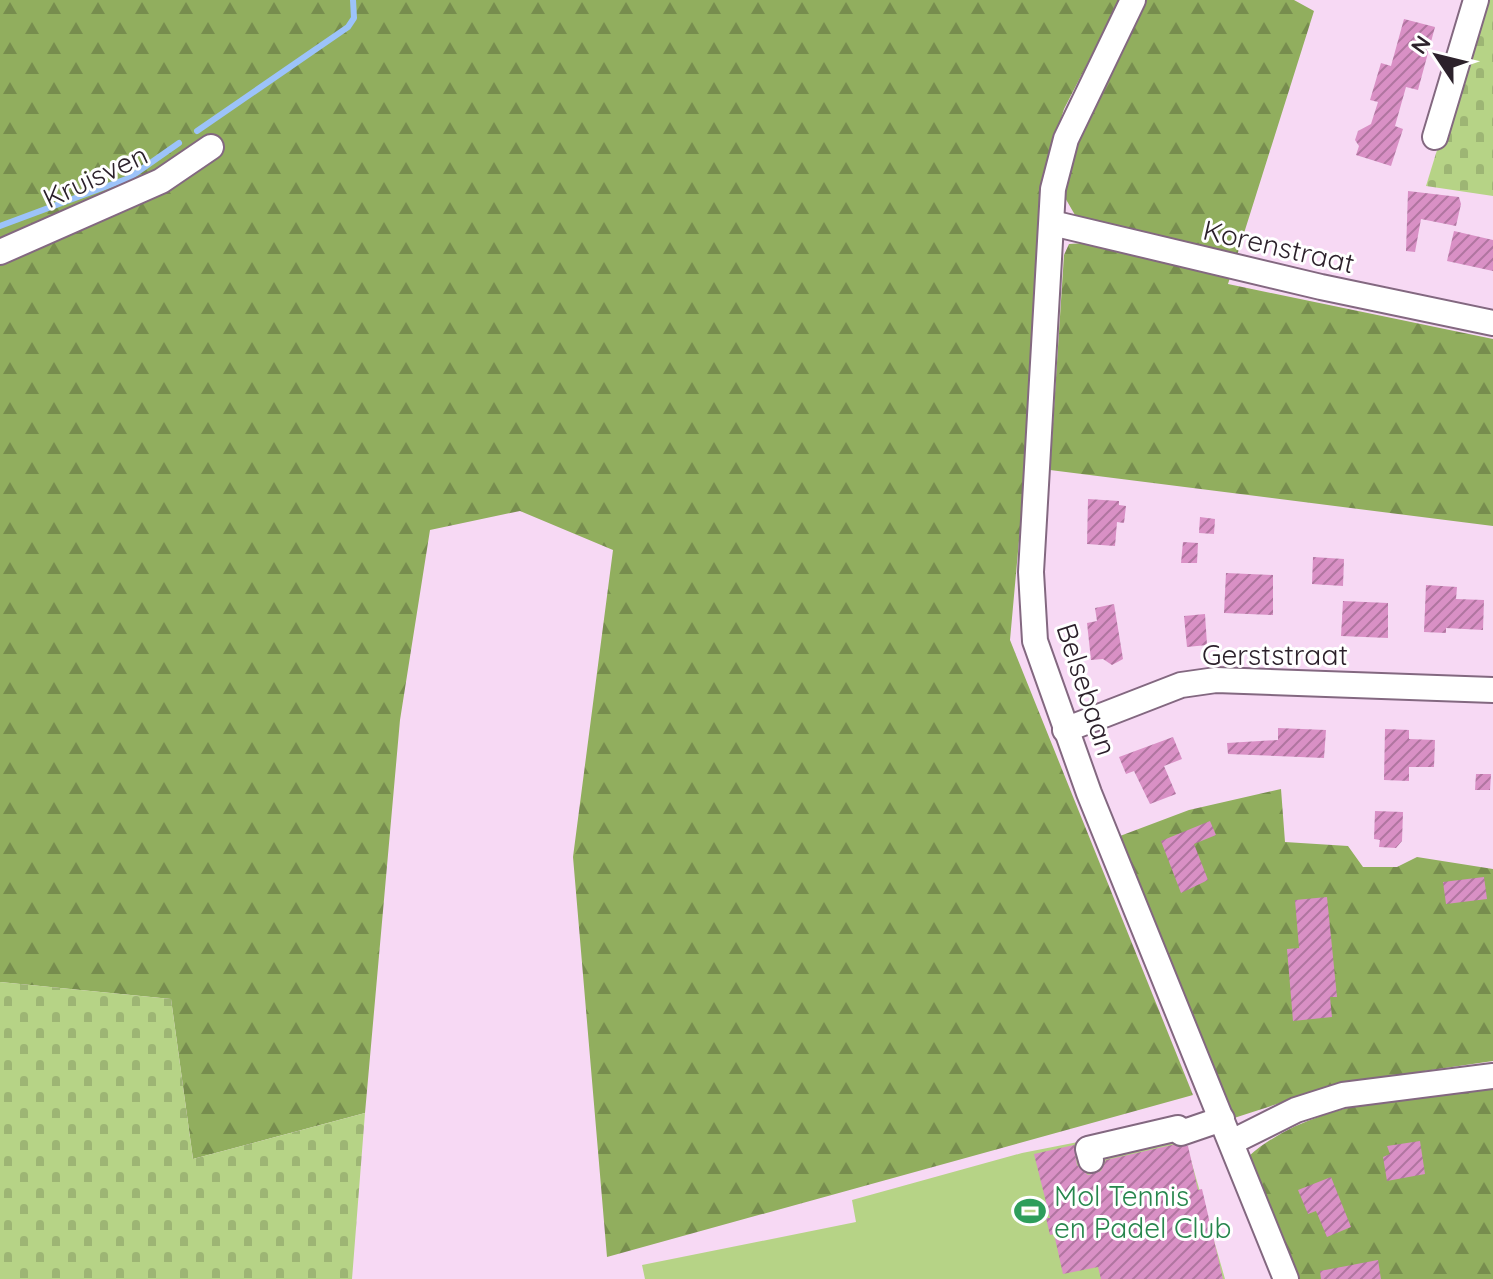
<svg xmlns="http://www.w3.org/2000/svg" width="1493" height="1279" font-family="Quicksand,sans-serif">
<defs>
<pattern id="forest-firs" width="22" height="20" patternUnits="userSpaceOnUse" patternTransform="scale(2)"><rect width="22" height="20" fill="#91ae5e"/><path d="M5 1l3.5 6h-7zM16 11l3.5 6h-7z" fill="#778d4e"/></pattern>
<pattern id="cemetery-stones" width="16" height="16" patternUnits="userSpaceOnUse" patternTransform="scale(2)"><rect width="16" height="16" fill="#b6d386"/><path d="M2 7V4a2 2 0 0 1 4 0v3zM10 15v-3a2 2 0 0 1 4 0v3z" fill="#9db574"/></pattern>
<pattern id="building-hatch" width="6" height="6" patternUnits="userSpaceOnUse" patternTransform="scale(2)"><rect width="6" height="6" fill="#d990c5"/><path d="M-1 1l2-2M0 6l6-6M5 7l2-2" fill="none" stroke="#b075a0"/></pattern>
</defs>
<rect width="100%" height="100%" fill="#f7d9f4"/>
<g fill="url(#forest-firs)">
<polygon points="0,0 1120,0 1064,109 1043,178 1027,452 1010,640 1193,1095 607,1257 573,857 613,550 520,511 430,530 400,720 365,1113 193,1159 171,999 0,982"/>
<polygon points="1146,0 1294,0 1314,11 1228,284 1493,339 1493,526 1050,470 1064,255 1069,244 1086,243 1091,223 1075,215 1064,196 1078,134"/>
<polygon points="1281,789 1285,842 1348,846 1363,867 1397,867 1417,857 1493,869 1493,1061 1342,1083 1231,1119 1120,836 1189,810"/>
<path d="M 1493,1084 L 1493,1279 L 1298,1279 L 1249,1156 C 1311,1101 1414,1096 1493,1084 Z"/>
</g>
<g fill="url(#cemetery-stones)">
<polygon points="1483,0 1493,0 1493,196 1426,186"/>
<polygon points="0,982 171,999 193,1159 365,1113 352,1279 0,1279"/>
</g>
<polygon fill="#b6d386" points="1180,1122 1225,1279 645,1279 642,1265 856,1222 852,1200 1022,1153"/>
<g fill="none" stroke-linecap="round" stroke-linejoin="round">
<g stroke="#9cc3fa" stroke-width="6">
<polyline points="197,131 348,27 354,18 353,0"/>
<polyline points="0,226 129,178 179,143"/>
</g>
</g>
<g fill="url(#building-hatch)">
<polygon points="1404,19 1435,27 1418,90 1406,87 1395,126 1403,129 1391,166 1356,155 1359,146 1355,140 1358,131 1371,124 1378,102 1370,100 1381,63 1391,66"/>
<polygon points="1408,191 1459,197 1461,204 1456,226 1421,219 1415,252 1406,251"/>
<polygon points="1454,231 1493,240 1493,271 1447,261"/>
<polygon points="1088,499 1119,501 1119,505 1126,506 1124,523 1117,522 1115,546 1087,544"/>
<polygon points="1200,517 1215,519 1214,534 1199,533"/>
<polygon points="1183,542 1198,543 1197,563 1181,563"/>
<polygon points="1313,557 1344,559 1343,586 1312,584"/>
<polygon points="1226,573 1273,575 1273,615 1224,613"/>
<polygon points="1426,585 1457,587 1456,599 1484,600 1483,630 1446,628 1446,633 1424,632"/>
<polygon points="1343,601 1388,603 1388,638 1341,636"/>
<polygon points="1114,604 1123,659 1112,665 1103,659 1091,660 1087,623 1097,621 1095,608"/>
<polygon points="1205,614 1207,645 1187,647 1184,616"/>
<polygon points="1278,728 1326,730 1324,758 1228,754 1227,743 1278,740"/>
<polygon points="1385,729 1409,730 1409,739 1435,740 1434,767 1409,767 1409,781 1384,780"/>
<polygon points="1173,737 1182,759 1164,766 1176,794 1150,804 1134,771 1126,774 1119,757"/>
<polygon points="1476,774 1491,774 1490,790 1475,790"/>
<polygon points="1375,811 1403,812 1402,841 1396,848 1379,847 1380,840 1374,839"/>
<polygon points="1210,821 1216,835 1194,844 1208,880 1181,893 1161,841"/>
<polygon points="1484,877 1487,899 1446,904 1443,882"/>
<polygon points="1327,897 1337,997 1330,997 1332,1017 1293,1021 1287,949 1299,948 1295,900"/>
<polygon points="1420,1141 1425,1174 1387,1181 1383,1157 1390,1154 1387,1146"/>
<polygon points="1074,1145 1077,1165 1088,1175 1101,1171 1106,1160 1172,1145 1188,1146 1198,1190 1202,1189 1223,1279 1101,1279 1098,1267 1063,1274 1054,1234 1050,1235 1046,1218 1050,1218 1034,1154"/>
<polygon points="1331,1177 1351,1227 1327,1237 1316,1211 1308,1214 1298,1190"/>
<polygon points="1378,1260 1381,1279 1321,1279 1320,1271"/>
</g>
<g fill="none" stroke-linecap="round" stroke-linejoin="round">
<defs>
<g id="minor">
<polyline points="1133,0 1066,139 1053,189 1031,572 1035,641 1089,793 1286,1279"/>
<polyline points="1435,137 1476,0"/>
<polyline points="1052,223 1321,287 1493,323"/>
<polyline points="0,252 161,181 211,147"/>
<polyline points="1065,730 1181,685 1216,680 1493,690"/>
<polyline points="1232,1142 1296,1110 1343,1095 1493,1076"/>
<polyline points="1091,1160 1088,1149 1178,1128 1181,1133 1222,1119"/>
</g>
</defs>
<use href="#minor" stroke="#836880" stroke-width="28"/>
<use href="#minor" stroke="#fff" stroke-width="24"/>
</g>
<defs>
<symbol id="stadium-bare" viewBox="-9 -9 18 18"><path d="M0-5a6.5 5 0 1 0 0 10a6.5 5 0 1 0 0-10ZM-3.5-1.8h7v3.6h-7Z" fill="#2e9e5b" stroke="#fff" stroke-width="2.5" paint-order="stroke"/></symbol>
</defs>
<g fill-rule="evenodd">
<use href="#stadium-bare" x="1008" y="1189" width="44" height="44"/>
</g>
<g text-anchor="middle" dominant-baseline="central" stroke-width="6" stroke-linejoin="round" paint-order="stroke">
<g font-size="28" fill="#2c212b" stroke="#fff">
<text transform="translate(95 176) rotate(-25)">Kruisven</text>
<text transform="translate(1279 246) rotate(13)">Korenstraat</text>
<text x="1275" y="654">Gerststraat</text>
<text transform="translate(1087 689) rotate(72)">Belsebaan</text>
</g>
<g font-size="28" fill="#27864d" stroke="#fff" text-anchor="start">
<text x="1054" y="1195">Mol Tennis<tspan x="1054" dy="32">en Padel Club</tspan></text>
</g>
</g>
<g transform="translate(1437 56) rotate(305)" stroke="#ffffff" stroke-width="6" paint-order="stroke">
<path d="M0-6L14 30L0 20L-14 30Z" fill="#2c212b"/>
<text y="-12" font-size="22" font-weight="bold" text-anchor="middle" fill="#2c212b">N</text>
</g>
</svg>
